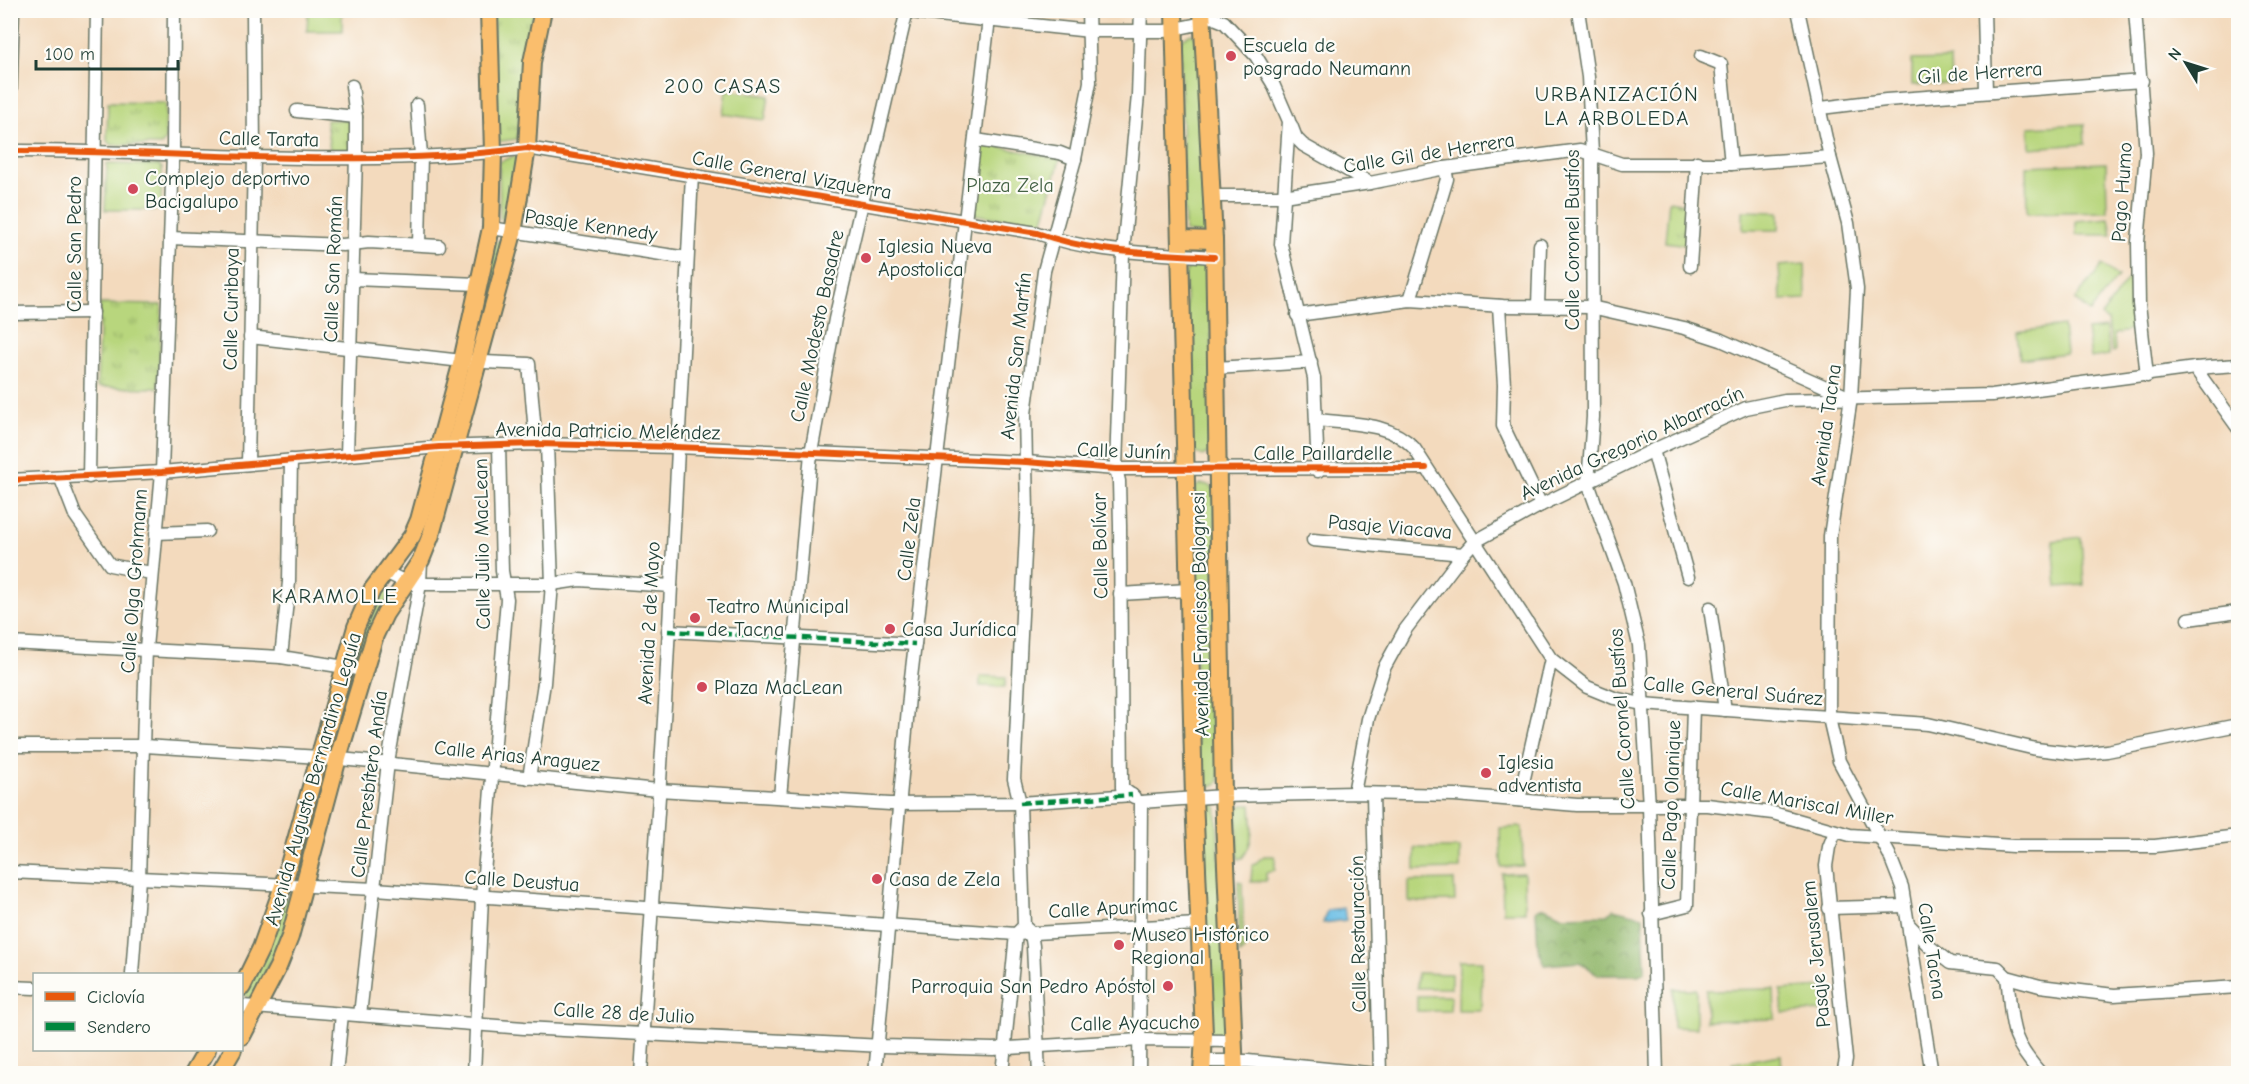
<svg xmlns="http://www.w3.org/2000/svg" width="2249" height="1084" font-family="'Comic Neue',sans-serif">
<defs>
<pattern id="forest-crowns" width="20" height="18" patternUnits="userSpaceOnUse" patternTransform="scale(1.5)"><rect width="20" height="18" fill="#92b76c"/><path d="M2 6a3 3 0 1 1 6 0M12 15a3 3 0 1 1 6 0" fill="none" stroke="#77965a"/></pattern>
<pattern id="park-tufts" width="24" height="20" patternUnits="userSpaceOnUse" patternTransform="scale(1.5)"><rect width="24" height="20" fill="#b8d67d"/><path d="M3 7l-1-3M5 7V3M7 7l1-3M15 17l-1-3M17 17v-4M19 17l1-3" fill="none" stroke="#95af67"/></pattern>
<pattern id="water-ripples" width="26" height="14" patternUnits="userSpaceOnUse" patternTransform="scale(1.5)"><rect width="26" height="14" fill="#69bde5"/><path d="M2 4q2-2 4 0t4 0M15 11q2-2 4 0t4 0" fill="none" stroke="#569bba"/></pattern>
</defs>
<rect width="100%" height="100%" fill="#fdfcf7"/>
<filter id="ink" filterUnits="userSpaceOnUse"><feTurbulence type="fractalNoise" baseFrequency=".0167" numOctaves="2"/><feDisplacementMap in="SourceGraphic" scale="12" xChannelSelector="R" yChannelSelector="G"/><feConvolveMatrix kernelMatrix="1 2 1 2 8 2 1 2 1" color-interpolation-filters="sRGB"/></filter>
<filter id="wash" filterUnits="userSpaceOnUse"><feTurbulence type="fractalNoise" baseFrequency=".008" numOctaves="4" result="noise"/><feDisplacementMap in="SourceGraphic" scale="24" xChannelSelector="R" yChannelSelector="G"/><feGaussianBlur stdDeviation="1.35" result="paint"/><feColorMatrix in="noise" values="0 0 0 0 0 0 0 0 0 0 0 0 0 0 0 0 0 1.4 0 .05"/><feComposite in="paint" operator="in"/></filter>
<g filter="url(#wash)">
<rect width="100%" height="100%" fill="#f3dabd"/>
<g fill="#b8d67d" stroke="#6c8a58" stroke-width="1.5">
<polygon points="308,11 342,12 342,31 307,31"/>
<polygon points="1192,34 1200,41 1207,235 1185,232 1180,44 1183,38"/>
<polygon points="1950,59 1951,84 1912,85 1912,60"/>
<polygon points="726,90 769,96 765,120 723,114"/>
<polygon points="2084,124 2085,144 2030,148 2029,127"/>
<polygon points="514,156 520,159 508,217 500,219 499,162"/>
<polygon points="2106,163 2107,211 2027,213 2026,166"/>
<polygon points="107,164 159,165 162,168 161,210 105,210"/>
<polygon points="1743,211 1779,212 1779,230 1743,230"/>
<polygon points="2109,218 2112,235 2076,235 2076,221"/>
<polygon points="496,241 504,241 479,345 473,344"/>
<polygon points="1199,263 1206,265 1210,274 1214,450 1203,456 1192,450 1185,274 1190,265"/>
<polygon points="1805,264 1806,299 1781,300 1779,266"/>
<polygon points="2102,265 2118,277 2090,312 2075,300"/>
<polygon points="2132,278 2136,329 2114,334 2115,351 2112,352 2108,321 2101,316 2128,279"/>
<polygon points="2063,326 2066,353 2020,359 2017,332"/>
<polygon points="2106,328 2109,355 2091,358 2087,330"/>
<path d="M 1200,484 L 1208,485 L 1215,491 L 1219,782 C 1211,788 1207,788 1198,783 L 1193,489 Z"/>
<polygon points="2081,537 2084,585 2057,587 2053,541"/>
<polygon points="383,587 390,593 362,655 355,653 368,615"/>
<polygon points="980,676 1006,677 1005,687 980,686"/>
<polygon points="323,768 330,770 301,872 291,871"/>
<polygon points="1206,801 1216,802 1229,1029 1221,1035 1210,1035 1199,804"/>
<path d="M 1242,805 L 1251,805 C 1252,824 1255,843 1242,858 L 1238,859 L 1237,812 Z"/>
<polygon points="1522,827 1523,866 1501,867 1500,828"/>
<polygon points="1415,848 1460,848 1460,869 1415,870"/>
<polygon points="1264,856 1275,856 1275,870 1266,873 1266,881 1251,882 1252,866"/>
<polygon points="1524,873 1525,912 1503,912 1502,874"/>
<polygon points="1454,880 1455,901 1409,902 1409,881"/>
<polygon points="1238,881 1242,883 1244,950 1240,954"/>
<polygon points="286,898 294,900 281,939 252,999 242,994"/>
<polygon points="1459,961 1482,961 1481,1010 1458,1010"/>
<polygon points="1417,973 1451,974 1451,988 1417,988"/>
<polygon points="1823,987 1824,1011 1783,1013 1781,990"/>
<polygon points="1673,989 1696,989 1696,1028 1673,1027"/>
<polygon points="1774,989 1775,1019 1706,1021 1706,990"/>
<polygon points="1417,996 1451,996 1450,1011 1417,1011"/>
<polygon points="1781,1055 1782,1073 1772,1073 1772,1068 1755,1069 1754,1065 1745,1068 1745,1073 1735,1073 1733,1063"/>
</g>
<polygon fill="url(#forest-crowns)" stroke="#587a50" stroke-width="1.5" points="1544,907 1563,916 1607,915 1613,909 1643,916 1645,972 1638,975 1598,975 1580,962 1545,965 1538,948 1536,910"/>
<g fill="url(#park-tufts)" stroke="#6c8a58" stroke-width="1.5">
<polygon points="493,11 534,11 526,53 517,139 496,142"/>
<polygon points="108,102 166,103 165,141 161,145 112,145 107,141"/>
<polygon points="326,120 353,120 353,150 330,150"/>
<polygon points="980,143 1060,159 1042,224 972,214"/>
<polygon points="1669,201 1691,205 1688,245 1665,242"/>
<polygon points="100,304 162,305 158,388 97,387"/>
</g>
<polygon fill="url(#water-ripples)" stroke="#447d8c" stroke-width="1.5" points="1344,908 1346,920 1323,923 1327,910"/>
</g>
<g filter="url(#ink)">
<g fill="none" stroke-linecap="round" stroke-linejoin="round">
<defs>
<g id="minor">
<polyline points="891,10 1090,31 1165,31 1203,23"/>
<polyline points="1578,10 1588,77 1592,153 1593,417 1588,483 1624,583 1639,645 1649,806 1657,1074"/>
<polyline points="1798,10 1830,157 1848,223 1857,289 1851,398 1830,536 1829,718 1839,761 1889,854 1902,887 1932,1074"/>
<polyline points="1984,10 1986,92"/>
<polyline points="2135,10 2146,153 2138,242 2139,304 2147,376"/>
<polyline points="1202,13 1224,22 1256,56 1273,84 1289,121 1281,244 1314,378 1318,471"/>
<polyline points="1701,56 1721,64 1731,164"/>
<polyline points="417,105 421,155 419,244"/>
<polyline points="1821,108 1886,100 2142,81"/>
<polyline points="10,111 13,10"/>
<polyline points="297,111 356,117"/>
<polyline points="1291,125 1296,138 1303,145 1370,183"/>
<polyline points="976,140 1060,153 1075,159"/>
<path d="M 10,151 C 181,150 358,170 527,148 L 1037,233 C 1099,255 1150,252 1214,257"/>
<polyline points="1212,196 1283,196 1370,183 1445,168 1580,150 1622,164 1731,164 1830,157"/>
<polyline points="491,228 687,258"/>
<polyline points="170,238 343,245 369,242 439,246"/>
<polyline points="1690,266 1697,162"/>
<polyline points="353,279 478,284"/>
<polyline points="1410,300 1447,179 1445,168"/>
<polyline points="1499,306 1504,385 1503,426 1541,505"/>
<polyline points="1538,306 1540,245"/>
<polyline points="10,313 93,312"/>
<polyline points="1297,315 1410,300 1503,306 1591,307 1684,328 1721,340 1844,395"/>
<polyline points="250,337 462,361 529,364 536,444"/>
<polyline points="1216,368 1311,362"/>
<polyline points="2195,368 2238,428"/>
<path d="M 1317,420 C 1351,424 1390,422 1414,448 L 1551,659 L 1587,687 L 1614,698 L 1642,704 L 1928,724 L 2036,749 L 2077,754 L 2107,751 L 2238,725"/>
<polyline points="1653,450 1688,577"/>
<polyline points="347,455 356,157 356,117 352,86"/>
<polyline points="248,464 254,155 253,10"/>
<polyline points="89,477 97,10"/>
<polyline points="61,479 75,515 110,565 151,573"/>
<polyline points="10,480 162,472 439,447 536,444 676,447 1026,462 1116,469 1426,468"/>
<polyline points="156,533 207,531"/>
<polyline points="1313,540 1463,554"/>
<polyline points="385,572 406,582 420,584 552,584 579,580 671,586"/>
<polyline points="1120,594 1189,590"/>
<polyline points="1710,608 1725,710"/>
<polyline points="2188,619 2238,612"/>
<polyline points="668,631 915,644"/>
<polyline points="10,643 281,657 364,670"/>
<polyline points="281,657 289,582 291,460"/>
<polyline points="10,746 145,746 320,757 658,790 890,804 1020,803 1132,795"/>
<polyline points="529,778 544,683 552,584 547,444"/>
<polyline points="1354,793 1368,719 1384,668 1405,630 1463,554 1474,542 1541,505 1660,447 1746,408 1785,400 1992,395 2195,368 2238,365"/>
<polyline points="1373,794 1380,1074"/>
<polyline points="780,797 811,453 835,319 907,10"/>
<polyline points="1134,797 1122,788 1120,526 1119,481 1116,469 1123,253 1138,95 1141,10"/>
<polyline points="1519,800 1551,659"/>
<polyline points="1141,802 1223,796 1354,793 1455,795 1577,805 1707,805 1773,813 1850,835 2013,846 2155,846 2238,836"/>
<polyline points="1835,832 1829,847 1826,866 1846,1059 1843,1074"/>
<polyline points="10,872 375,889 1016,934 1198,924"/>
<polyline points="1829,908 1905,906"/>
<polyline points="1651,914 1687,905 1693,707"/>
<polyline points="1909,925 1930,947 1950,963 1998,968 2007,977 2040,986 2114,995 2238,987"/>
<polyline points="1027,929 1031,933 1033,946 1039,1074"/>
<polyline points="132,974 139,879 146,648 162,472 173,154 174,10"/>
<path d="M 2007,977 C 2013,1023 2007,1036 2041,1074"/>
<polyline points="10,987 34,988"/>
<polyline points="242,1006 524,1028 883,1046 993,1049 1140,1040 1233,1041"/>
<polyline points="360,1015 388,762 420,584 421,560"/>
<polyline points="1203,1061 1248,1061 1378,1074"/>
<polyline points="336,1074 342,1014"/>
<polyline points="474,1074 482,897 507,599 502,571 499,445"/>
<polyline points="641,1074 665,704 692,175"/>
<polyline points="875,1074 910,686 990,10"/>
<polyline points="1002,1074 1016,934 1024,926 1020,803 1014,779 1027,512 1025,414 1044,271 1075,159 1090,82 1088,10"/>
<polyline points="1139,1074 1141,802"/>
</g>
<g id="major">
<polyline points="1174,10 1194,798 1204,1034 1202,1074"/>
<polyline points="1202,10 1214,240 1223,796 1235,1074"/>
<polyline points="1181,239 1214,240"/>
<polyline points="242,987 261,948 283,886 356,627 372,590 412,536 419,520 462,361 491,228 493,152 489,10"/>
<polyline points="242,1036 278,967 290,937 338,758 375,635 385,614 421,560 431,535 513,233 527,148 532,62 543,10"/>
<polyline points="193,1074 207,1050"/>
<polyline points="219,1074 233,1050"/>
</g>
</defs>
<use href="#minor" stroke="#697464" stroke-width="15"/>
<use href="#major" stroke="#697464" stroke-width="20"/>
<use href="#minor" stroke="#fff" stroke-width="12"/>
<use href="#major" stroke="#fabe6d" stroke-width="16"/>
<g stroke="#00873e" stroke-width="4.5" stroke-dasharray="9 4.5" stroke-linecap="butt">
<polyline points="668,631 915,644"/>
<polyline points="1020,803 1132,795"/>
</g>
<defs>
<g id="cycleway">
<path d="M 10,151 C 181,150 358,170 527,148 L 1037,233 C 1099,255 1150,252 1214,257"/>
<polyline points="10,480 162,472 439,447 536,444 676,447 1026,462 1116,469 1426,468"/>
</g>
</defs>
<use href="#cycleway" stroke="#fdfcf7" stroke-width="10"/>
<use href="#cycleway" stroke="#e8590c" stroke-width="6"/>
</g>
</g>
<g fill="#d1495b" stroke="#fdfcf7" stroke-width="2">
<circle cx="1231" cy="56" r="6"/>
<circle cx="133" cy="189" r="6"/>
<circle cx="866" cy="258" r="6"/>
<circle cx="695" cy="618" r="6"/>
<circle cx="890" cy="629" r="6"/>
<circle cx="702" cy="687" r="6"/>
<circle cx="1486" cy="773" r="6"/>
<circle cx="877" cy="879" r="6"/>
<circle cx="1119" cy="945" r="6"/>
<circle cx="1168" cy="986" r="6"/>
</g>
<g text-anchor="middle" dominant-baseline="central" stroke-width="4.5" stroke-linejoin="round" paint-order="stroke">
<g font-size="20" fill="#1f3d34" stroke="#fdfcf7" text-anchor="start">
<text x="1243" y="45">Escuela de<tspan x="1243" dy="23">posgrado Neumann</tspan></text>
<text x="145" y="178">Complejo deportivo<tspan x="145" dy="23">Bacigalupo</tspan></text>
<text x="878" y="246">Iglesia Nueva<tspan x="878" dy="23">Apostolica</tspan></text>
<text x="707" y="606">Teatro Municipal<tspan x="707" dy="23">de Tacna</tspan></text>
<text x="902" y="629">Casa Jurídica</text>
<text x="714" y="687">Plaza MacLean</text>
<text x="1498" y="762">Iglesia<tspan x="1498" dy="23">adventista</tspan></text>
<text x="889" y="879">Casa de Zela</text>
<text x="1131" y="934">Museo Histórico<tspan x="1131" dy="23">Regional</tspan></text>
<text x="1156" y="986" text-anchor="end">Parroquia San Pedro Apóstol</text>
</g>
<g font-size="20" fill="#1f3d34" stroke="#fdfcf7">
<text transform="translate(1980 73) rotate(-4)">Gil de Herrera</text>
<text transform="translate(269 139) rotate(1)">Calle Tarata</text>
<text transform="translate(1429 153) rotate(-9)">Calle Gil de Herrera</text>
<text transform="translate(792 175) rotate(10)">Calle General Vizquerra</text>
<text transform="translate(2122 192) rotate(-86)">Pago Humo</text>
<text transform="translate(591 225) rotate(8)">Pasaje Kennedy</text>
<text transform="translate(1572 240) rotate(-90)">Calle Coronel Bustíos</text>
<text transform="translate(74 244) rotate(-90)">Calle San Pedro</text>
<text transform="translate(333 269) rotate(-88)">Calle San Román</text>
<text transform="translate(231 309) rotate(-89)">Calle Curibaya</text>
<text transform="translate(817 326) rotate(-78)">Calle Modesto Basadre</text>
<text transform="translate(1016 356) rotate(-84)">Avenida San Martín</text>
<text transform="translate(1826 425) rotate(-82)">Avenida Tacna</text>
<text transform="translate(608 431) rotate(1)">Avenida Patricio Meléndez</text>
<text transform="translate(1632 443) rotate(-25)">Avenida Gregorio Albarracín</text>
<text transform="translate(1124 451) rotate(2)">Calle Junín</text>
<text x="1323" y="453">Calle Paillardelle</text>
<text transform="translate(1390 527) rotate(5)">Pasaje Viacava</text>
<text transform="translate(909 539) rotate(-83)">Calle Zela</text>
<text transform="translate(482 544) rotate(-91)">Calle Julio MacLean</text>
<text transform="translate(1100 546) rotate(-91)">Calle Bolívar</text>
<text transform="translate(134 581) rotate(-86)">Calle Olga Grohmann</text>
<text transform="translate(1200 614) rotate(-91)">Avenida Francisco Bolognesi</text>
<text transform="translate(649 623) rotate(-87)">Avenida 2 de Mayo</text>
<text transform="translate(1733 691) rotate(5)">Calle General Suárez</text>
<text transform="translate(1622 719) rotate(-94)">Calle Coronel Bustíos</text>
<text transform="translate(517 756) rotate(6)">Calle Arias Araguez</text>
<text transform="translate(313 779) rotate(-74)">Avenida Augusto Bernardino Leguía</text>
<text transform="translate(369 784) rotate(-83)">Calle Presbítero Andía</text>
<text transform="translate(1807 803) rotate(10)">Calle Mariscal Miller</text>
<text transform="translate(1671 805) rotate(-88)">Calle Pago Olanique</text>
<text transform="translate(522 881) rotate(4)">Calle Deustua</text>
<text transform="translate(1113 908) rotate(-3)">Calle Apurímac</text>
<text transform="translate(1358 934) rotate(-91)">Calle Restauración</text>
<text transform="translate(1932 951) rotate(81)">Calle Tacna</text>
<text transform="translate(1816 954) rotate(-96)">Pasaje Jerusalem</text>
<text transform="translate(624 1013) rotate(3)">Calle 28 de Julio</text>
<text transform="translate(1135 1023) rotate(-1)">Calle Ayacucho</text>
</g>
<g font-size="20" fill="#456346" stroke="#fdfcf7">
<text x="1010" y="185">Plaza Zela</text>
</g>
<g font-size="21" letter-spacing="1.5" fill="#1f3d34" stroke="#fdfcf7">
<text x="723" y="86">200 CASAS</text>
<text x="1617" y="94">URBANIZACIÓN<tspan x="1617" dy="24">LA ARBOLEDA</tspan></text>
<text x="335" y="596">KARAMOLLE</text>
</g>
</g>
<rect width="2249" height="1084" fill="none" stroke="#fdfcf7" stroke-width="36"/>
<rect x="33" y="973" width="210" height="78" fill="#fdfcf7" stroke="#a4b0a9" stroke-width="1.5"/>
<rect x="45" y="992" width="30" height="9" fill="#e8590c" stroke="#a4b0a9" stroke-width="1.5"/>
<text x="87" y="1003" font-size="18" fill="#1f3d34">Ciclovía</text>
<rect x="45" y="1022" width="30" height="9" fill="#00873e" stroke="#a4b0a9" stroke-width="1.5"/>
<text x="87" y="1033" font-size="18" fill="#1f3d34">Sendero</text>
<g transform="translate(2186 63) rotate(308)" stroke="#fdfcf7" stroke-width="4.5" paint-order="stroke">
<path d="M0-4.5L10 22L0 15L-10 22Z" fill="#1f3d34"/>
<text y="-9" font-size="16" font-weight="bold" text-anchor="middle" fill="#1f3d34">N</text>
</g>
<path d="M36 60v9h142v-9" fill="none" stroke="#1f3d34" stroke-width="3"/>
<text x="45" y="60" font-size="18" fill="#1f3d34" stroke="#fdfcf7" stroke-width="4.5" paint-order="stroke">100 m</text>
</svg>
